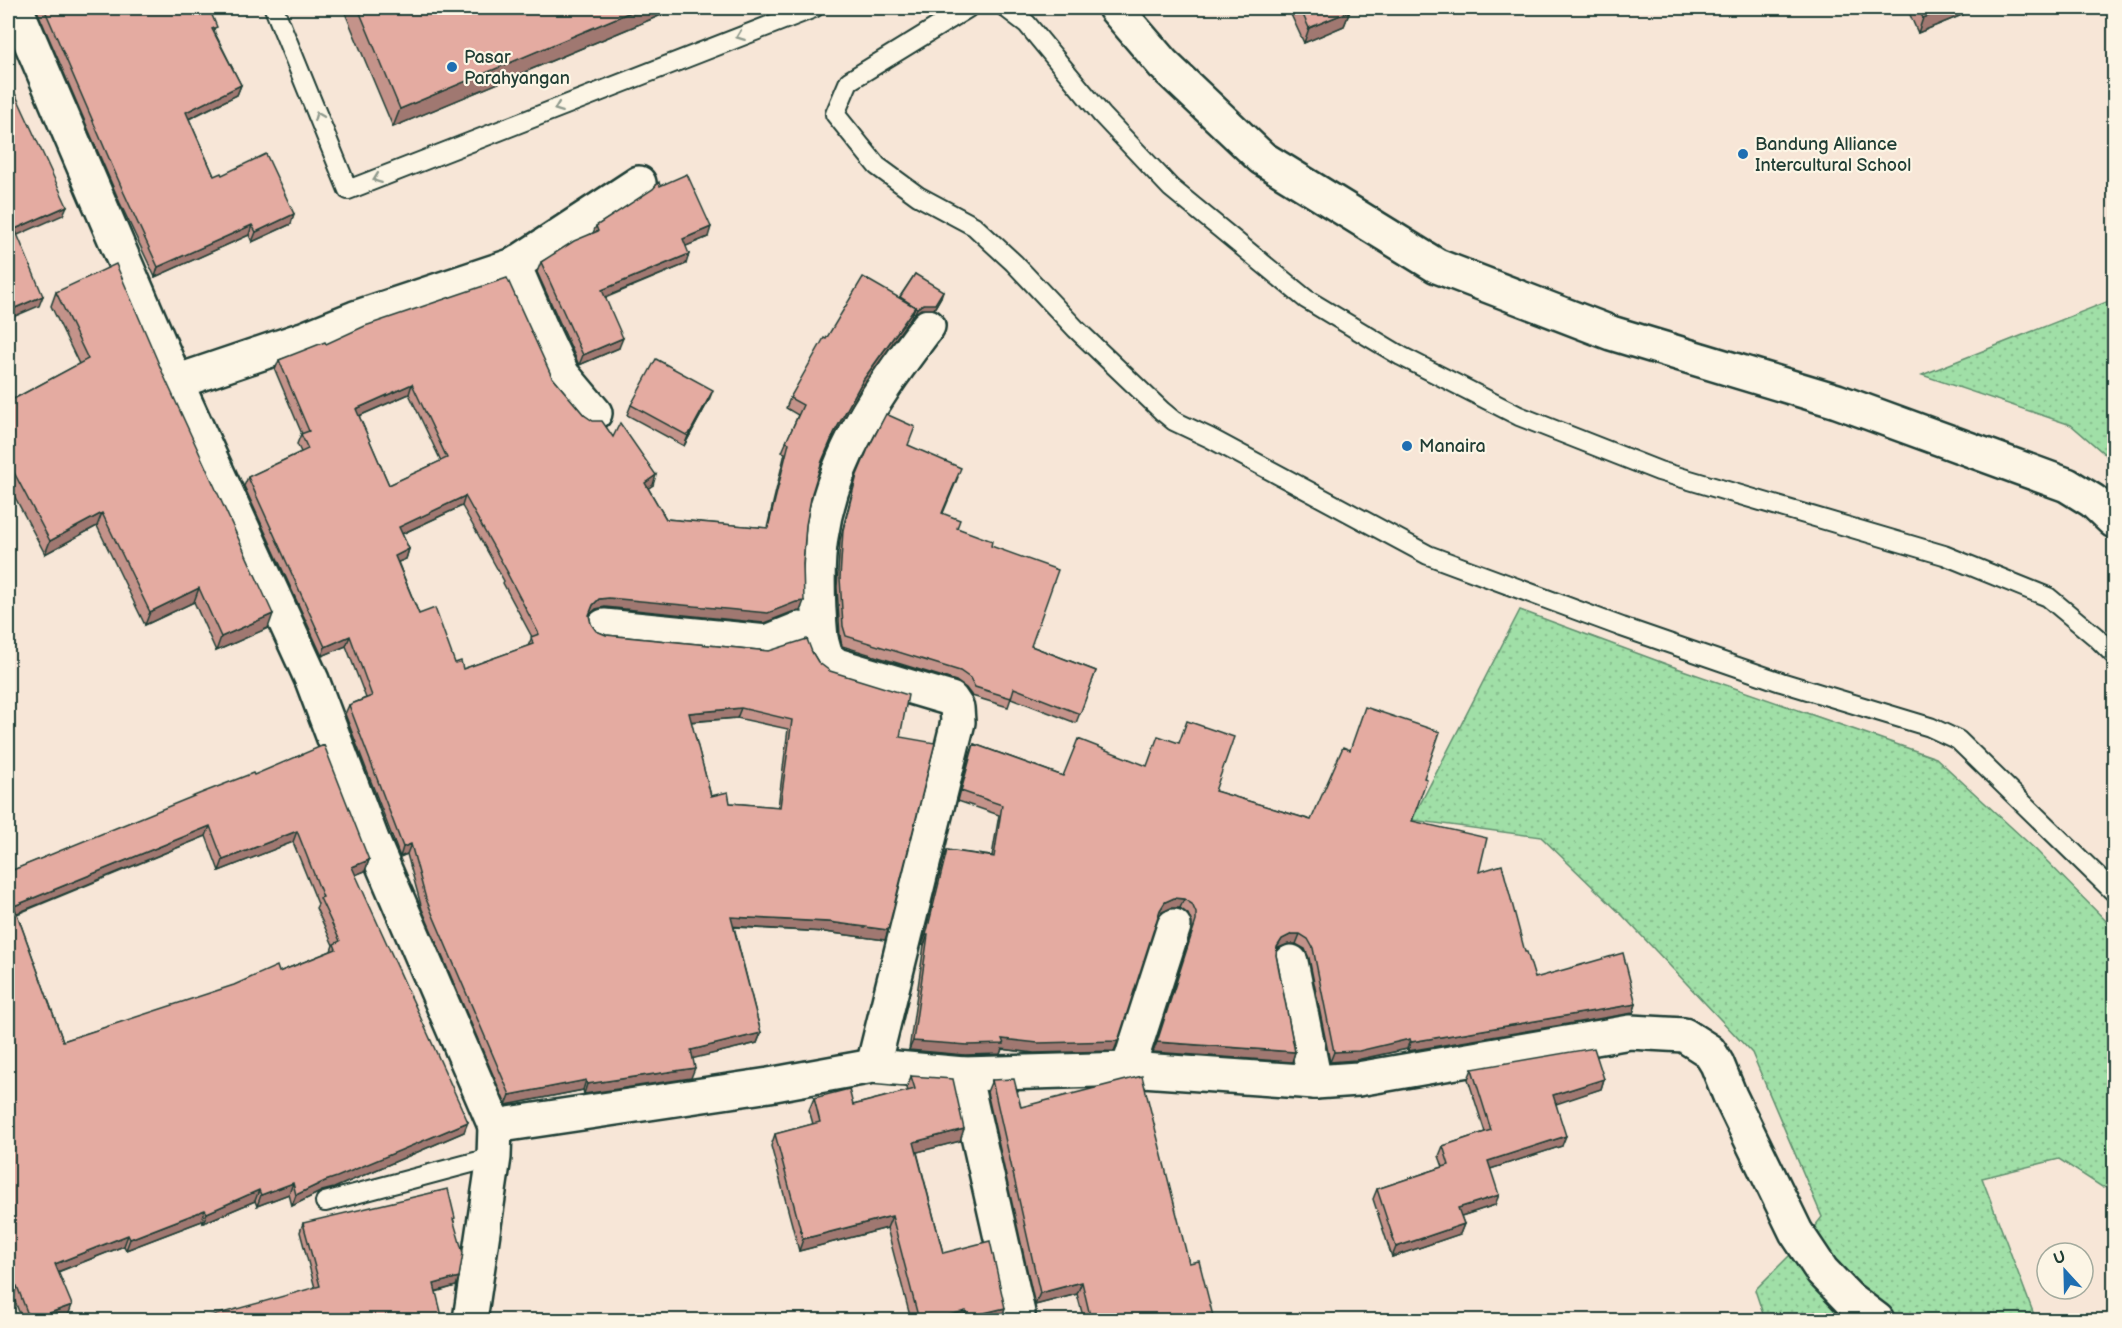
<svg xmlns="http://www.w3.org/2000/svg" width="2122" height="1328" font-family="'Balsamiq Sans',sans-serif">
<defs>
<pattern id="grass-dots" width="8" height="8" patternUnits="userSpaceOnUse" patternTransform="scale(1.5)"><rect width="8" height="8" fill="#a0dfa7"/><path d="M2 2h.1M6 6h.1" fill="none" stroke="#89c090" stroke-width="1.8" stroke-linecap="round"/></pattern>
</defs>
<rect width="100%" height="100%" fill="#f7e6d7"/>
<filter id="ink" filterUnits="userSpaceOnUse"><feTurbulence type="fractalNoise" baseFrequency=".0167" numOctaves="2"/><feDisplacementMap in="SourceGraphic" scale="12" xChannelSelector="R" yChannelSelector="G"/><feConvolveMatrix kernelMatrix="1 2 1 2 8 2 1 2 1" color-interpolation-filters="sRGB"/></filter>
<g filter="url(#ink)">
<g fill="url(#grass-dots)" stroke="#608e6e" stroke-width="1.5">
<polygon points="2114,299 2114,462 2071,425 1922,375"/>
<polygon points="1520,610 1677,668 1936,758 2035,849 2114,929 2114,1185 2102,1187 2059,1159 1982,1178 2036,1320 1765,1320 1755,1290 1801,1244 1822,1217 1752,1053 1623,916 1541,837 1412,820"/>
</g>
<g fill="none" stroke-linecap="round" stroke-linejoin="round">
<defs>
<g id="lane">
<polyline points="274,8 348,190 814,8"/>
<polyline points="968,8 849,81 835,114 877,166 918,196 974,226 1014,263 1076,329 1162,411 1174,421 1210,438 1428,555 1622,627 1781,682 1930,727 1958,740 2114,892"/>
<polyline points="1006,8 1027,24 1102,115 1171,188 1306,299 1401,356 1519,416 1659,471 1944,555 2048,597 2096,637 2114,655"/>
<polyline points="325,1202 494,1157"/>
</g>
<g id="street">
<polyline points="16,8 176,382 312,680 373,842 495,1126 769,1085 873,1066 964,1074 1128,1069 1315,1082 1358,1079 1630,1032 1684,1035 1709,1051 1717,1064 1730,1096 1796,1232 1822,1271 1848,1298 1877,1320"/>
<polyline points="514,265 545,337 563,375 595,413"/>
<polyline points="176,382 303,339 355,318 514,265 639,183"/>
<polyline points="604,626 767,642 799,629 812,631 821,639 826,657 837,665 951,699 957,708 958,722 873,1066"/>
<path d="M 821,639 C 818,605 816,570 821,537 C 833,454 879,391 928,326"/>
<polyline points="1291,962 1315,1082"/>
<polyline points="1128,1069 1174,926"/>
<polyline points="964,1074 1018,1313"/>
<polyline points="470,1320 494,1157 495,1126"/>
</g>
<polyline id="secondary" points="1115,8 1163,64 1262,158 1437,266 1611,333 1837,401 2067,485 2093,501 2114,521"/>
</defs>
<use href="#lane" stroke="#1f3d34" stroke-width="22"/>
<use href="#street" stroke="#1f3d34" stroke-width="38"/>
<use href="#secondary" stroke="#1f3d34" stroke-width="38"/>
<use href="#lane" stroke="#fcf5e5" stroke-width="18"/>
<use href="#street" stroke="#fcf5e5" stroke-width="33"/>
<use href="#secondary" stroke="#fcf5e5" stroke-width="33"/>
</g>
<g fill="#c4938a" stroke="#1f3d34" stroke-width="1.5" fill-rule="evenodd">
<polygon points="36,8 209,8 215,33 241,85 237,95 189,119 214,176 222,175 291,224 252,242 249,235 155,277 120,203"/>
<polygon points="343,8 678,8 393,127"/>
<polygon points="1288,8 1348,8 1350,11 1344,26 1304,43"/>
<polygon points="1907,8 1979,8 1918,33"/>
<polygon points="660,186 708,237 686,246 686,264 605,298 619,348 579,365 537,272 541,262 593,233 596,226"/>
<path d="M 915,274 L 941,297 L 934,309 L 921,309 L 915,313 L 913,312 L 911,317 L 860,390 L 831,442 L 821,466 L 812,493 L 806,525 L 800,611 L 792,612 L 764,623 L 605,607 L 596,609 L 589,615 L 591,624 L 596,631 L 606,635 L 769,651 L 812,652 L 818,662 L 900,737 L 888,930 L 885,940 L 825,932 L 734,927 L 761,1033 L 757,1043 L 693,1058 L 691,1078 L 584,1094 L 583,1090 L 506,1105 L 422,909 L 407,854 L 400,857 L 345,714 L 349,705 L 366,698 L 346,646 L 322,656 L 244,486 L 248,477 L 301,452 L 297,444 L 301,434 L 302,434 L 275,370 L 279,360 L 326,344 L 552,377 L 584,415 L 613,437 L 653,485 L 648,488 L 666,519 L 767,528 L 785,453 L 782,452 L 798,415 L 786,408 L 790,398 L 826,339 L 899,298 ZM 409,394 L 441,461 L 389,485 L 359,416 ZM 462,506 L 504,581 L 503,583 L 532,637 L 528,646 L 463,669 L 455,663 L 419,614 L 398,562 L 406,559 L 409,549 L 402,534 ZM 737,718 L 788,729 L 778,807 L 730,803 L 711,796 L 691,722 Z"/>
<polygon points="56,292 268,628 216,651 194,602 145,625 97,526 45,554 8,484 8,402 79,364 51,306"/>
<polygon points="709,400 684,446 627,415 631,405"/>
<polygon points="908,445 958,477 943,513 957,528 991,546 1031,646 1096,671 1076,723 1011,698 1008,707 972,696 966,688 956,681 842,646 840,636 837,587 840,540 854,485 857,475"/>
<polygon points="974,744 1063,776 1215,791 1311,820 1424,778 1412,821 1479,872 1525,952 1535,978 1636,1004 1633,1013 1408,1051 1407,1049 1356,1060 1330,1062 1309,958 1305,949 1296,944 1288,944 1278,948 1276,951 1276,955 1295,1052 1292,1062 1153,1052 1192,931 1192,923 1188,914 1180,908 1171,908 1162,912 1157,919 1114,1051 1034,1053 1002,1049 1000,1054 965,1055 909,1050 924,945 922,945 943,860 947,850 992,856 999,815 958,801 970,754"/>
<path d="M 254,775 L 369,860 L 365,871 L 355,875 L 464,1132 L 334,1188 L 322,1191 L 292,1206 L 289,1194 L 257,1206 L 255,1201 L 203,1223 L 202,1221 L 126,1250 L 124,1246 L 58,1272 L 68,1316 L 55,1320 L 22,1320 L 13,1296 L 8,1298 L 8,872 ZM 206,836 L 219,871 L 293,842 L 318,904 L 316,908 L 333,945 L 331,951 L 279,972 L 63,1041 L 17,914 Z"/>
<polygon points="1472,1069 1604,1079 1601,1089 1556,1103 1562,1146 1490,1169 1495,1205 1461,1216 1464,1224 1460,1234 1392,1257 1373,1199 1377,1189 1443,1167 1439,1156 1443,1146 1485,1132 1468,1079"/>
<polygon points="911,1076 960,1141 917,1152 943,1253 1001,1320 911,1320 887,1228 799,1251 771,1146 775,1134 813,1124 809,1110 814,1098 853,1105 908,1091 907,1088"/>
<polygon points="992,1080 1189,1263 1214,1320 1084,1320 1077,1294 1035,1305 987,1092"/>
<polygon points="454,1221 459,1277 456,1286 436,1292 315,1288 300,1232 303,1223"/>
</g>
<g fill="#a07871" stroke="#1f3d34" stroke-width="1.5">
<polygon points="640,8 678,8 393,127 400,109"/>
<polygon points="1948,8 1979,8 1918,33 1923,18"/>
<polygon points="1350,11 1344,26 1304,43 1309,28"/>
<polygon points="241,85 237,95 182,122 186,112"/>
<polygon points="67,206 63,215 11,238 15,229"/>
<polygon points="294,214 291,224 252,242 256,232"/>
<polygon points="252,225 249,235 155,277 158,267"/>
<polygon points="711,227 708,237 679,249 683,239"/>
<polygon points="689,254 686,264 598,300 602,290"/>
<polygon points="943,291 941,297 934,309 921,309 915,313 917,308"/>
<polygon points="43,296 39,306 8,319 8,311"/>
<polygon points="915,307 911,317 860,390 831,442 819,471 834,433 863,380"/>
<polygon points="623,338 619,348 579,365 583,355"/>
<polygon points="412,384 409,394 352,419 356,409"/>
<polygon points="713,390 709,400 684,446 688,436"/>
<polygon points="656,475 653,485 641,493 645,483"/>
<polygon points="465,496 462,506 395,537 399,527"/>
<polygon points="102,513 97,526 45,554 50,541"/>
<polygon points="409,549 406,559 391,565 395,556"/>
<polygon points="199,588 194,602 145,625 150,612"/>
<polygon points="609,598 796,602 804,601 800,611 792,612 764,623 605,607 596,609 589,615 593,605 599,599"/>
<polygon points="273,614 268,628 216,651 221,637"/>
<polygon points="350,636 346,646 322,656 325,647"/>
<polygon points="741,708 737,718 685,722 689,713"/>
<polygon points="210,826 206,836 10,916 14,906"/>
<polygon points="297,831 293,842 219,871 223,860"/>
<polygon points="411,844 407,854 400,857 403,847"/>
<polygon points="369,860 365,871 348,878 352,867"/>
<polygon points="1174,898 1184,899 1180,908 1171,908 1162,912 1156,920 1160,910 1165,902"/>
<polygon points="731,917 829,922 888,930 885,940 825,932 728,926"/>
<polygon points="1292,934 1300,934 1296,944 1288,944 1278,948 1273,957 1277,947 1282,939"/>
<polygon points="926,935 928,935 924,945 922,945"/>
<polygon points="1636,1004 1633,1013 1408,1051 1411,1042"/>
<polygon points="761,1033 757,1043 687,1060 691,1050"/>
<polygon points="1002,1039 1118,1041 1114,1051 1034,1053 1002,1049 1000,1054 965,1055 909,1050 913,1041"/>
<polygon points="1410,1039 1407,1049 1356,1060 1330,1062 1334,1052"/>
<polygon points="1157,1042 1295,1052 1292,1062 1153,1052"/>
<polygon points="695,1068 691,1078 584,1094 587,1084"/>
<polygon points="1604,1079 1601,1089 1550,1106 1553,1095"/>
<polygon points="586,1080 583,1090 506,1105 510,1095"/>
<polygon points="468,1122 464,1132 334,1188 322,1191 292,1206 296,1195 325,1181"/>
<polygon points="964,1129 960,1141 910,1154 914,1142"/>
<polygon points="1566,1136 1562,1146 1484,1171 1488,1161"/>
<polygon points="293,1183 289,1194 257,1206 261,1195"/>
<polygon points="259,1190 255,1201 203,1223 207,1213"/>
<polygon points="1499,1195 1495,1205 1455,1218 1458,1208"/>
<polygon points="205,1210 202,1221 126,1250 130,1239"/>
<polygon points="892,1216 887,1228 799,1251 803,1239"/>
<polygon points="1464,1224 1460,1234 1392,1257 1396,1247"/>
<polygon points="128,1235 124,1246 52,1274 55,1264"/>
<polygon points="459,1277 456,1286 430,1293 434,1284"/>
<polygon points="1082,1282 1077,1294 1035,1305 1040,1293"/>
<polygon points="17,1286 13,1296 8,1298 8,1289"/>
<polygon points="72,1305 68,1316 55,1320 31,1320"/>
<polygon points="1005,1308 1001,1320 966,1320 967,1317"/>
<polygon points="966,1311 963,1320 929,1320"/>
</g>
<g fill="#e4aba1" stroke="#1f3d34" stroke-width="1.5" fill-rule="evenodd">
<polygon points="44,8 209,8 217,27 212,29 241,85 186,112 214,176 221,173 222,175 266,154 294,214 256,232 252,225 158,267 124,193"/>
<polygon points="358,8 640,8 400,109"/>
<polygon points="1300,8 1348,8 1350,11 1309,28"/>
<polygon points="1918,8 1948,8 1923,18"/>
<polygon points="8,78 67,206 15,229 43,296 8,311"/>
<polygon points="687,174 711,227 683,239 689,254 602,290 623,338 583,355 541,262 574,241 598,231 596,226 653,189 659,182 660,186"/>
<polygon points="116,264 164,376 273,614 221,637 199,588 150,612 102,513 50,541 8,461 8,402 88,359 56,292"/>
<polygon points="915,274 943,291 935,304 923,304 917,308 900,297"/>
<path d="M 863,277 L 915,307 L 863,380 L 834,433 L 822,461 L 812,493 L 806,525 L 803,564 L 804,601 L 796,602 L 768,613 L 609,598 L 599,599 L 593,605 L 589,615 L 591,624 L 596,631 L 606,635 L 769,651 L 807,639 L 812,652 L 818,662 L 830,671 L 908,695 L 900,737 L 935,743 L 888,930 L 829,922 L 731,917 L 761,1033 L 691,1050 L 695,1068 L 587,1084 L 586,1080 L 510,1095 L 426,899 L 411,844 L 403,847 L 349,705 L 372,696 L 350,636 L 325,647 L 248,477 L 308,449 L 301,434 L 309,431 L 279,360 L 325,342 L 326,344 L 365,326 L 507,278 L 552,377 L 584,415 L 593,421 L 602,421 L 613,437 L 620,423 L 656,475 L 645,483 L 666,519 L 768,528 L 789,443 L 786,442 L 803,405 L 790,398 L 824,338 L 826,339 ZM 412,384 L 447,458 L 389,485 L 356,409 ZM 465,496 L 508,573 L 507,573 L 539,634 L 531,637 L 533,644 L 463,669 L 461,661 L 455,663 L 435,608 L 419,614 L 395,556 L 409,549 L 399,527 ZM 741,708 L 792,720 L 780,807 L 730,803 L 728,792 L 711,796 L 689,713 Z"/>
<polygon points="656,359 713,390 688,436 631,405"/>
<polygon points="886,414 915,427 908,445 961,468 942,513 960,520 957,528 992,541 991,546 1058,570 1031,646 1096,671 1080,714 1014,688 1011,698 975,687 970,678 960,671 846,636 843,626 840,578 843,530 857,475 868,449"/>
<polygon points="1365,707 1440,732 1424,778 1427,779 1412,821 1487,838 1479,872 1502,865 1525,952 1527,952 1535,978 1623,953 1636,1004 1411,1042 1410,1039 1359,1051 1334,1052 1313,948 1308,939 1300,934 1292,934 1282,939 1277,947 1276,955 1295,1052 1157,1042 1196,921 1196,913 1192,904 1184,899 1174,898 1165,902 1160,910 1118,1041 1038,1043 1002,1039 1004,1044 968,1045 913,1041 928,935 926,935 947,850 994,857 1002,805 961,791 974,744 1063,776 1078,739 1147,766 1158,736 1179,743 1187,721 1234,737 1215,791 1311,820 1343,747 1350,750"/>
<path d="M 324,745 L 369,860 L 352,867 L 468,1122 L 337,1177 L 325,1181 L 296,1195 L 293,1183 L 261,1195 L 259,1190 L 207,1213 L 205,1210 L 130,1239 L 128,1235 L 55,1264 L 72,1305 L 30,1320 L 17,1286 L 8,1289 L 8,872 L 199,794 L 253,773 L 254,775 ZM 210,826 L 223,860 L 297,831 L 323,897 L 320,898 L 340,941 L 334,944 L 336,949 L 279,972 L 277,966 L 234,985 L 63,1041 L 14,906 Z"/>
<polygon points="1594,1048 1604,1079 1553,1095 1566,1136 1488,1161 1499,1195 1458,1208 1464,1224 1396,1247 1377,1189 1449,1165 1443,1146 1491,1130 1472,1069"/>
<polygon points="911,1076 953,1079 964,1129 914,1142 943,1253 990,1241 1005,1308 967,1317 966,1311 929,1320 919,1320 892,1216 803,1239 775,1134 820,1122 814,1098 849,1089 853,1105 915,1089"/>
<polygon points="1142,1076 1189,1263 1199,1261 1214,1320 1091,1320 1082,1282 1040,1293 992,1080 1014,1079 1021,1107"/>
<polygon points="448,1189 455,1218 453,1219 463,1253 459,1277 434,1284 443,1320 197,1320 320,1286 303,1223"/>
</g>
<defs><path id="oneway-chevron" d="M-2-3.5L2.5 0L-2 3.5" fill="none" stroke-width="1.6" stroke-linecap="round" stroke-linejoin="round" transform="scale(1.5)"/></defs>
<g stroke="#8e998c">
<use href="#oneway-chevron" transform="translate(740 36) rotate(159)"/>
<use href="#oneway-chevron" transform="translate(558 108) rotate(159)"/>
<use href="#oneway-chevron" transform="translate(318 116) rotate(-112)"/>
<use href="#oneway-chevron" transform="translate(377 179) rotate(159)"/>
</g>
</g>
<g fill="#1f6fb2" stroke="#fcf5e5" stroke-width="2">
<circle cx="452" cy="67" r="6"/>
<circle cx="1743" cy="154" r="6"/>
<circle cx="1407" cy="446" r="6"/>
</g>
<g text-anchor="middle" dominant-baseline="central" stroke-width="4.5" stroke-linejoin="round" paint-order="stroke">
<g font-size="18" fill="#1f3d34" stroke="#fcf5e5" text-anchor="start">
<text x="464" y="57">Pasar<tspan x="464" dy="21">Parahyangan</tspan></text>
<text x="1755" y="144">Bandung Alliance<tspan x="1755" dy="21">Intercultural School</tspan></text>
<text x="1419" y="446">Manaira</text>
</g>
</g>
<rect width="2122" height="1328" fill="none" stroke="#fcf5e5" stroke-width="30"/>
<rect x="15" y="15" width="2092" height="1298" fill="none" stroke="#1f3d34" stroke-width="2" filter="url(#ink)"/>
<g transform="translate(2065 1271) rotate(338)"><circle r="28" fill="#fcf5e5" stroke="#a4ab9e" stroke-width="1.5"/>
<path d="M0-4.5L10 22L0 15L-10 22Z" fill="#1f6fb2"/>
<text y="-9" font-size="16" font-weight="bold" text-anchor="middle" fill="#1f3d34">U</text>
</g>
</svg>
